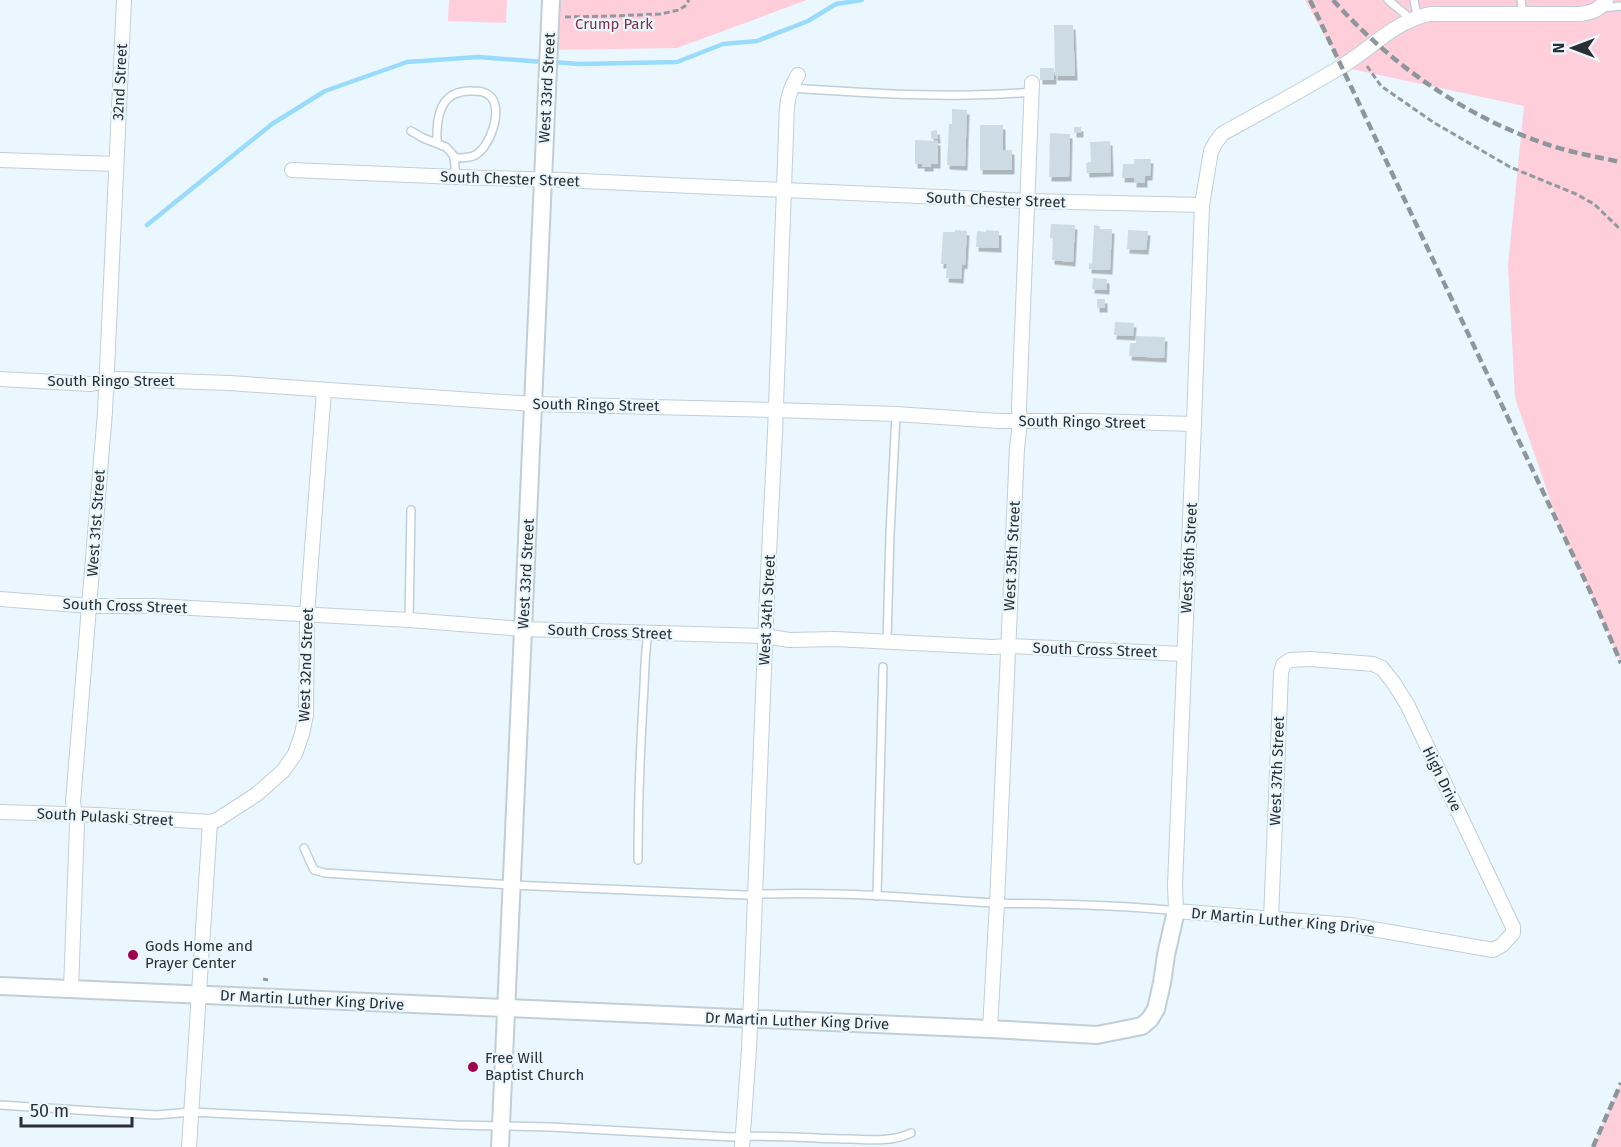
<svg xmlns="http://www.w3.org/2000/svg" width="1621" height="1147" font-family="'Fira Sans',sans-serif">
<defs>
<filter id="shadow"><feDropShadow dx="2.5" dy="4.5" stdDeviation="0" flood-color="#0004"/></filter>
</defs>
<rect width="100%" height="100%" fill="#ebf7fe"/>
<g fill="#feceda">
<polygon points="449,0 507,0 506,23 448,21"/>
<polygon points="551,0 807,0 677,48 549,50"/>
<polygon points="1305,0 1621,0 1621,663 1590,591 1560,528 1515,398 1508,265 1524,106 1342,67"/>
<polygon points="1621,1083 1621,1147 1593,1147"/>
</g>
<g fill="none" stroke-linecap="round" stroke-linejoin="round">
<g stroke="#99dbfd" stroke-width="4.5">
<polyline points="552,62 580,64 677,62 723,44 757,41 808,21 836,4 862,0"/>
<polyline points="147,225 272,124 325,91 407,62 478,57 544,62"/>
</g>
</g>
<g fill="#cddce4" filter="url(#shadow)">
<polygon points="1054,25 1073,25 1075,76 1055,76"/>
<rect x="1040" y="68" width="14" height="12"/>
<polygon points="952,109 967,110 965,166 947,165 949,124 952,124"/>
<polygon points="980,125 1003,125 1003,150 1012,150 1012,170 980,170"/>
<rect x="1074" y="127" width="7" height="6"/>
<polygon points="937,130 938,139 931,139 931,131"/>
<polygon points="1050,133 1070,134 1069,177 1049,177"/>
<polygon points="915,140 938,141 938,164 931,164 931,167 922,167 922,164 915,164"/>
<polygon points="1110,141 1111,172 1087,173 1086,163 1091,162 1090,142"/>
<polygon points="1134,159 1151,159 1150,176 1145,176 1145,183 1134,183 1134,178 1122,178 1123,164 1134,164"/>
<polygon points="1051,224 1075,225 1073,262 1052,260 1053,238 1050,238"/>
<polygon points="1094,225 1100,226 1100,229 1112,229 1110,270 1089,269 1089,263 1092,264"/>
<polygon points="955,230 967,231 965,265 962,264 961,279 946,278 947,264 941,264 943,232 955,232"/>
<polygon points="986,230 999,231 999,248 976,247 977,231 986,232"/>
<polygon points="1128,230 1148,231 1146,250 1127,249"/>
<polygon points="1093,278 1107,279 1107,290 1092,289"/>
<rect x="1097" y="299" width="8" height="9"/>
<polygon points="1115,322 1134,323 1133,336 1114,335"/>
<polygon points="1136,336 1165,337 1164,358 1129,356 1130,343 1136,343"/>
</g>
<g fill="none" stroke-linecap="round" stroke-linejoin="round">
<defs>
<g id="service">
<polyline points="1388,0 1411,19"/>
<polyline points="1414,0 1417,16"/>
<polyline points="1521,0 1523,14"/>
<polyline points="1602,8 1621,6"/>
<path d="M 790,88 C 871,93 951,99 1032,92"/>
<polyline points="411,131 423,138 446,147 454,156 456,177"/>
<path d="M 437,143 C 436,118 439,90 472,91 C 479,91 484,91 490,96 C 504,108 490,150 473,156 C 468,158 460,158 454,158"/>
<polyline points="409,620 411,510"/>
<polyline points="887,641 890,534 896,414"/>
<path d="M 304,848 L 314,870 L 325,873 L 512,885 L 744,895 C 827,890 911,898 994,903 C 1013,904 1033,903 1053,904 C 1094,905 1135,906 1176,911"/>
<path d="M 638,860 C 638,807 640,755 643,703 C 645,679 644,657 648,634"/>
<polyline points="877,896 883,667"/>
<path d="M 0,1105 L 156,1115 L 191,1112 L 457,1125 L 551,1127 L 732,1137 C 772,1134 811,1139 851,1139 C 871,1140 892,1142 911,1133"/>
</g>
<g id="minor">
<polyline points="0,160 116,164"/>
<polyline points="292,170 456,177 560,180 1028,201 1202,205"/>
<polyline points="0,379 91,384 117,379 229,383 533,404 775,410 896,414 999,421 1089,421 1194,424"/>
<polyline points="0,599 90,606 154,606 409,620 523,629 765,636 789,640 835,639 992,647 1008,646 1184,654"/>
<polyline points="0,812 99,815 210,822"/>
<polyline points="210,822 217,820 257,794 283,771 295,754 302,734 306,715 307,615 324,390"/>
<path d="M 1271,919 L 1281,673 L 1283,665 L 1290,660 L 1310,659 L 1373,664 L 1382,668 L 1393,682 L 1407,704 L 1513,927 L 1513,933 L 1502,945 L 1493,950 L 1350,925 L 1176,911 L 1175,885 L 1193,448 L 1202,205 L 1211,151 L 1216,142 L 1222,134 C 1261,112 1301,91 1339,68 C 1370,50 1394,21 1430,14 L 1581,14 C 1592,12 1600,10 1606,0"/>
<polyline points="71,989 77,825 73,802 105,412 124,0"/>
<polyline points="990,1029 997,903 1017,448 1020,422 1019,407 1032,83"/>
<polyline points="189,1147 210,822"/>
<path d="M 742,1147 L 749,1049 L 767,594 L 775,433 L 786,133 C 787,109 785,97 798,75"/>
</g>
<g id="tertiary">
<polyline points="0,986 990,1029 1097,1035 1142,1026 1150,1019 1156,1009 1162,983 1166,955 1176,911"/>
<polyline points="500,1147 551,0"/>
</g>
</defs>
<use href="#service" stroke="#c0cfd7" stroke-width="10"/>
<use href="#minor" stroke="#c0cfd7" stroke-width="16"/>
<use href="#tertiary" stroke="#c0cfd7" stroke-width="20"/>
<g stroke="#919aa0" stroke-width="3" stroke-dasharray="6 3" stroke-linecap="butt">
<polyline points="565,17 613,16 660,14 679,10 685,6 689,0"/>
<polyline points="1367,66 1381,86 1433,122 1510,167 1576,194 1594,204 1621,230"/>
<polyline points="263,979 268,980"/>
</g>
<use href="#service" stroke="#fff" stroke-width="7"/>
<use href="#minor" stroke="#fff" stroke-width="14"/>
<use href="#tertiary" stroke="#fff" stroke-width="16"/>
<g stroke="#8d969b" stroke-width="4.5" stroke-dasharray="9 4.5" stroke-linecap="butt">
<polyline points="1310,0 1590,591 1621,663"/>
<path d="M 1333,0 C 1391,65 1467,118 1549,145 C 1573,153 1597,157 1621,162"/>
<polyline points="1593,1147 1621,1083"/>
</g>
</g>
<g fill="#9d034e" stroke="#ebf7fe" stroke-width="2">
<circle cx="133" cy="955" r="6"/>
<circle cx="473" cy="1067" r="6"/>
</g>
<g text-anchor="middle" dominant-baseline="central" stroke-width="4.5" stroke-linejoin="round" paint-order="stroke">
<g font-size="15" fill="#80324c" stroke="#ebf7fe">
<text x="614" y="24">Crump Park</text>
</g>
<g font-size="15" fill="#2a2f33" stroke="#ebf7fe">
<text transform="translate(120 82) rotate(-87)">32nd Street</text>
<text transform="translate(547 88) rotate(-87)">West 33rd Street</text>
<text transform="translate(510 179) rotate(2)">South Chester Street</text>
<text transform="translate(996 200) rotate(2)">South Chester Street</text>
<text x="111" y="381">South Ringo Street</text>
<text transform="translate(596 405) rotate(1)">South Ringo Street</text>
<text transform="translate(1082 422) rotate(1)">South Ringo Street</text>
<text transform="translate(96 523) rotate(-86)">West 31st Street</text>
<text transform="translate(1012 556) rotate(-87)">West 35th Street</text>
<text transform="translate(1189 558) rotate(-87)">West 36th Street</text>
<text transform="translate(526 574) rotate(-87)">West 33rd Street</text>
<text transform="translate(125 606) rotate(2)">South Cross Street</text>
<text transform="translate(767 610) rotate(-87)">West 34th Street</text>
<text transform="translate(610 632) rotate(2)">South Cross Street</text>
<text transform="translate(1095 650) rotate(2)">South Cross Street</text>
<text transform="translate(306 665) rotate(-88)">West 32nd Street</text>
<text transform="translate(1277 771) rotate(-88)">West 37th Street</text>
<text transform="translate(1442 779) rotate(64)">High Drive</text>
<text transform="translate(105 817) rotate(3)">South Pulaski Street</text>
<text transform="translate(1283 921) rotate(5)">Dr Martin Luther King Drive</text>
<text transform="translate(312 1000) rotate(3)">Dr Martin Luther King Drive</text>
<text transform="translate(797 1021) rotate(2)">Dr Martin Luther King Drive</text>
</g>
<g font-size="15" fill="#2a2f33" stroke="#ebf7fe" text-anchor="start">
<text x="145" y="946">Gods Home and<tspan x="145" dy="17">Prayer Center</tspan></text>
<text x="485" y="1058">Free Will<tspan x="485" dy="17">Baptist Church</tspan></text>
</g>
</g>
<g transform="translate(1573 48) rotate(270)" stroke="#ebf7fe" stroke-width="4.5" paint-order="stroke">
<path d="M0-4.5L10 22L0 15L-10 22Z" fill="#2a2f33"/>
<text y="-9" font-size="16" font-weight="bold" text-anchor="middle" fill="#2a2f33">N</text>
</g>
<path d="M21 1117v9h111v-9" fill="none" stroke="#2a2f33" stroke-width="3"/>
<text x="30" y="1117" font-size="18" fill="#2a2f33" stroke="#ebf7fe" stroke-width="4.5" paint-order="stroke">50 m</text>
</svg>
